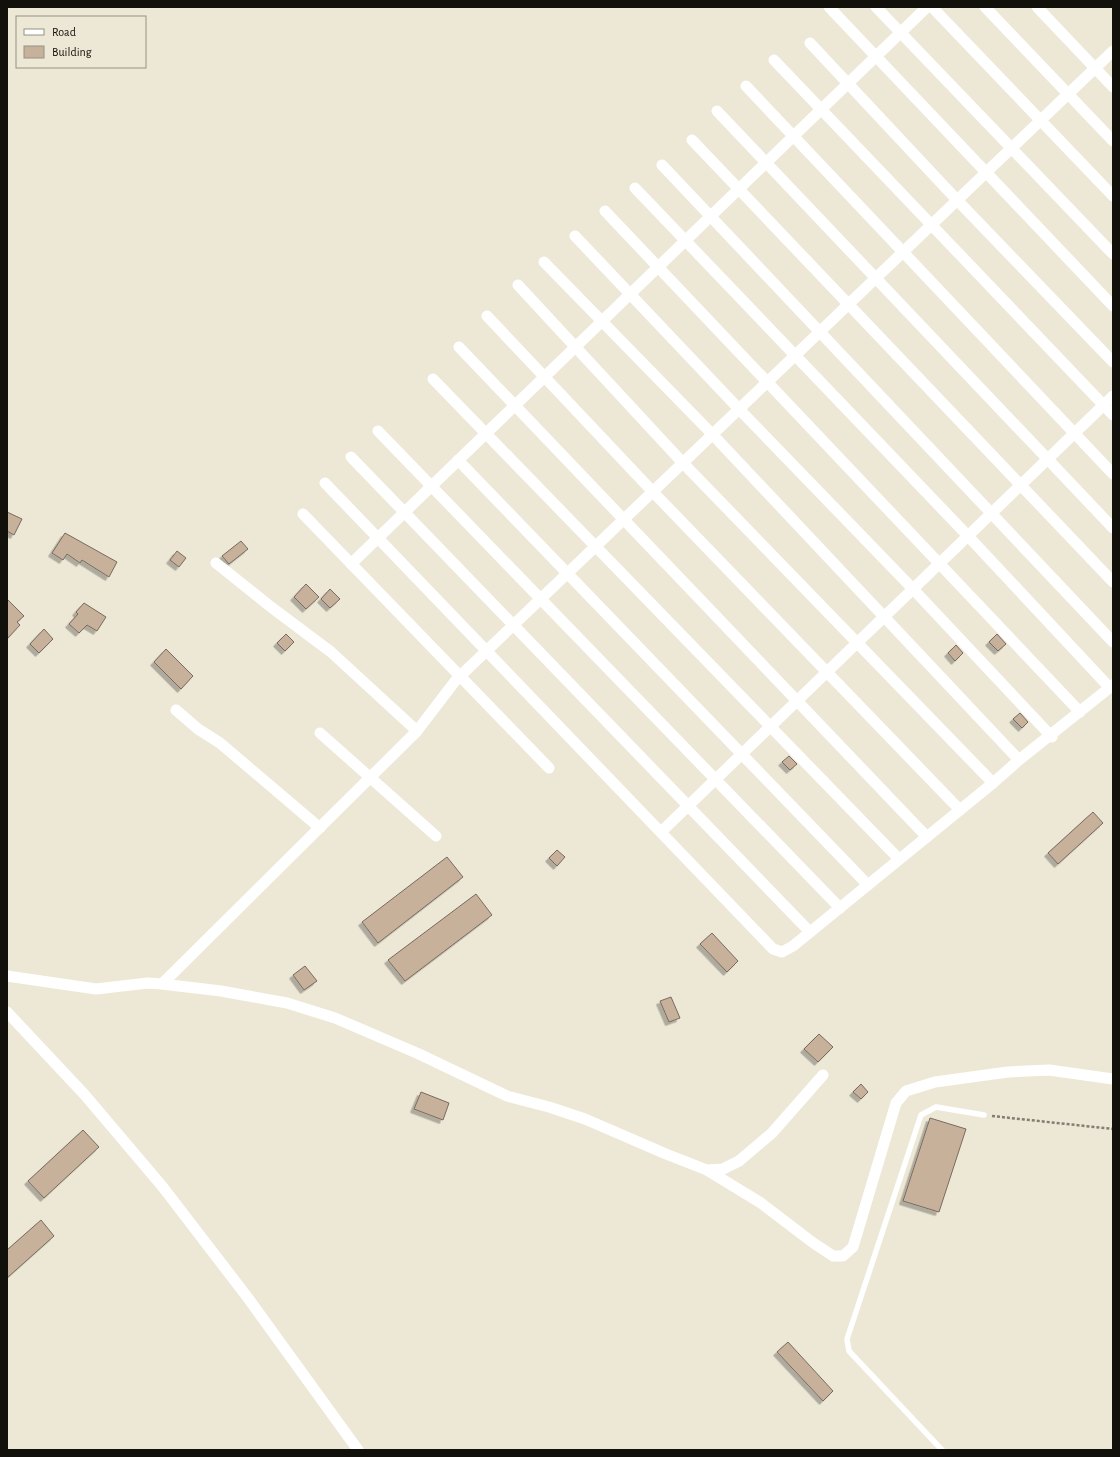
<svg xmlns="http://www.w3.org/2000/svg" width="1120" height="1457" font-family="'Alegreya Sans',sans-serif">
<defs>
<filter id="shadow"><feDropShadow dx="-3.5" dy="3.5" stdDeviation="0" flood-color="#0004"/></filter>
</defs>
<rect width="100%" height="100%" fill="#ede8d6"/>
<g fill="#c8b19a" stroke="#776b5f" filter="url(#shadow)">
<polygon points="7,512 22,519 14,535 7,531"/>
<polygon points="65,533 117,562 109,577 82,560 80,563 67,554 63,560 52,553"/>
<polygon points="241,541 248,549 229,564 222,556"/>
<polygon points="177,551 186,558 179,567 170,560"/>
<polygon points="306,584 319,597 306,609 294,597"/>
<polygon points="330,589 340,599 330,608 321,599"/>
<polygon points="7,599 24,616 17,622 20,625 7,639"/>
<polygon points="84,603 106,617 97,631 87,625 79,633 69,624 78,614 76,612"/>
<polygon points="44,629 53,639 39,653 30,644"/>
<polygon points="286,634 294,642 285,651 277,643"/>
<polygon points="997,634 1006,644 998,651 989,642"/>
<polygon points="956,645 963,653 955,661 948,653"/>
<polygon points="166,649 193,676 181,689 154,662"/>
<polygon points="1020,713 1028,722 1022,728 1013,719"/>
<polygon points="789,756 797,764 790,770 782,762"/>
<polygon points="1093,812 1103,823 1058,864 1048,853"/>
<polygon points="557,850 565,857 557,866 549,858"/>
<polygon points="447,857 463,877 378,943 362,922"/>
<polygon points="476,894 492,915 405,981 388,960"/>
<polygon points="712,933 738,961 727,972 700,944"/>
<polygon points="305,966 317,981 304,990 293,975"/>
<polygon points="671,997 680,1018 669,1022 660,1001"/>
<polygon points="819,1034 833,1047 818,1062 804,1049"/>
<polygon points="861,1084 868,1092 861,1099 853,1092"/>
<polygon points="421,1092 449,1103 443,1120 414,1109"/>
<polygon points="930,1118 966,1129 939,1212 903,1201"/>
<polygon points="83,1130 99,1147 44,1198 28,1181"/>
<polygon points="41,1220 54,1236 7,1278 7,1250"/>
<polygon points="788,1342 833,1391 823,1401 777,1352"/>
</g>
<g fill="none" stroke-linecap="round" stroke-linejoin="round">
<polyline stroke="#827e72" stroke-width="2.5" stroke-dasharray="3 2" stroke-linecap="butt" points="992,1116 1113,1129"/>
<polyline stroke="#fff" stroke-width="5.5" points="942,1450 849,1351 847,1339 921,1115 936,1107 984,1115"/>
<g stroke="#fff" stroke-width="11">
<polyline points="829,7 1113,306"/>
<polyline points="876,7 1113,254"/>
<polyline points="932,7 1113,196"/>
<polyline points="985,7 1113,141"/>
<polyline points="1037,7 1113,87"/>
<polyline points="810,43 957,200 1113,362"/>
<polyline points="774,60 1113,415"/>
<polyline points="746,86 1113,474"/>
<polyline points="717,111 1113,528"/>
<polyline points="692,140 1113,582"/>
<polyline points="662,165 1113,642"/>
<polyline points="635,188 968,536 1110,688"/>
<polyline points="605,211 1080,712"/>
<polyline points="575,236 739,409 913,589 1052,737"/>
<polyline points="544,262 713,435 1019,760"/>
<polyline points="518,285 683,463 993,783"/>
<polyline points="487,316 653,492 960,810"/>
<polyline points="459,347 927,837"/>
<polyline points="433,379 899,859"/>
<polyline points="378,431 840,908"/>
<polyline points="351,457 810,932"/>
<polyline points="458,460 868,885"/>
<polyline points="325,483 773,949 782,952 793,946 993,783 1019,760 1113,685"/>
<polyline points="303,514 549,768"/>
<polyline points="216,563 271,607 331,652 417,731"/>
<polyline points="351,564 927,7"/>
<polyline points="176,710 198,729 220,743 320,828"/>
<polyline points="320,733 436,836"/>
<polyline points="661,832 1113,396"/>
<polyline points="7,976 96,989 148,983 162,984 221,991 287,1003 335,1018 419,1054 507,1096 549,1107 585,1119 666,1154 707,1170 723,1169 739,1161 772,1133 823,1075"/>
<polyline points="162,984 417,731 456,680 1113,51"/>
<polyline points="7,1012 84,1094 162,1186 248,1298 358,1450"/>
<polyline points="707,1170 761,1203 812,1242 833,1256 843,1256 853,1247 896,1103 906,1091 935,1082 1008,1072 1049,1070 1113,1079"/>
</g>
</g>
<rect width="1120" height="1457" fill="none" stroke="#12100a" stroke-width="16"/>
<rect x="16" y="16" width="130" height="52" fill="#ede8d6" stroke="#959284"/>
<rect x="24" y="29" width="20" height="6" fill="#ffffff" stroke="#959284"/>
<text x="52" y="36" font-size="12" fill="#12100a">Road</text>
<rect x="24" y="46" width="20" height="12" fill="#c8b19a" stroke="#959284"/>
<text x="52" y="56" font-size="12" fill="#12100a">Building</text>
</svg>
